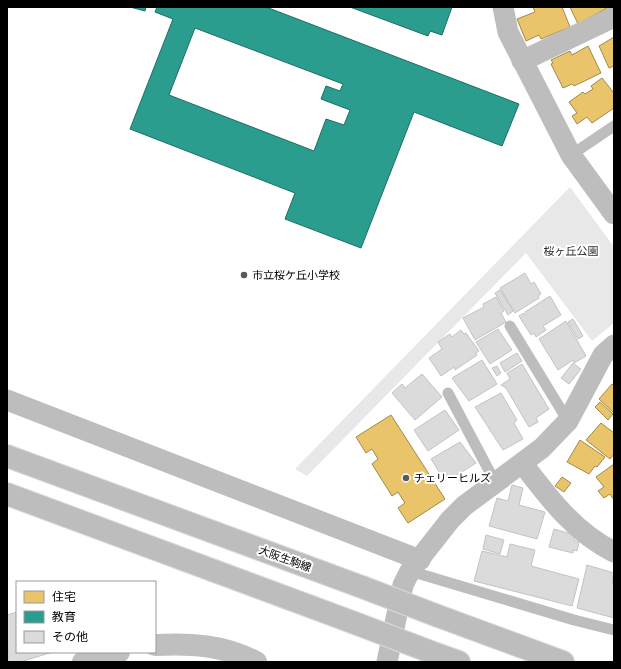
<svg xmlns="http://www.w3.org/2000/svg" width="621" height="669" font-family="Signika,'Noto Sans JP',sans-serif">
<rect width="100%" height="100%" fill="#fff"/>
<polygon fill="#e8e8e8" points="570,187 614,247 614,323 592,341 526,253 307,476 295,469"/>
<g fill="#e9c46a" stroke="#a3894a">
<polygon points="533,7 562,7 570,27 541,39 539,35 526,41 517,19 535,12"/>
<polygon points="570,7 609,7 578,24"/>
<polygon points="614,37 614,66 609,68 599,46"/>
<polygon points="588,46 601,73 574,86 572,84 563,88 551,64 553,63 551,60 570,51 572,55"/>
<polygon points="602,78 614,93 614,108 592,123 587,117 577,124 572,116 577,113 569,102 583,92 585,94 593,89 591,86"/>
<polygon points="612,384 614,385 614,413 599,399"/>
<polygon points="600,402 613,414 608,420 595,407"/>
<polygon points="391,415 445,499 408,523 398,508 405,503 398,492 392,496 372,464 378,459 372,449 366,453 356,437"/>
<polygon points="601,423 614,433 614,454 610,459 586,440"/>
<polygon points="580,440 605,457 597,467 595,466 589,474 567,462"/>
<polygon points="614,464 614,500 610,494 604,498 598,491 604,487 596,477"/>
<polygon points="562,477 571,483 564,492 555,486"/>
</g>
<g fill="#2a9d8f" stroke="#1d6e64" fill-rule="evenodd">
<polygon points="130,7 146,7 145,11"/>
<path d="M 157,7 L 266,7 L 519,104 L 502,146 L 414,112 L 361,248 L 285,219 L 295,193 L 130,129 L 173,19 L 155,12 ZM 195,28 L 343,84 L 340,91 L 326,86 L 321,99 L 350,110 L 344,125 L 326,119 L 314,151 L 169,95 Z"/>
<polygon points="350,7 452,7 442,35 430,31 428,36"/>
</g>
<g fill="#dbdbdb" stroke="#c3c3c3">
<polygon points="525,273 531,284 534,282 541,294 538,296 539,298 515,313 500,288"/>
<polygon points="500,290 513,311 508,315 495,293"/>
<polygon points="550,296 561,315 543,326 546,330 536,337 534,333 531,335 519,316 524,313 525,315 527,314 525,312"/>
<polygon points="496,297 504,311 501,313 506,322 475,340 463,318 484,307 483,304"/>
<polygon points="573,319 583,336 578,339 568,322"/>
<polygon points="566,321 586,356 574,363 573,360 558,370 539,339"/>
<polygon points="498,329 512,350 490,364 476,342"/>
<polygon points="461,330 464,334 466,333 479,351 476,353 477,355 455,370 454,367 441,376 429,358 442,349 438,342 450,334 452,337"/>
<polygon points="517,353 522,361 505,372 500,363"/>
<polygon points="482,360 497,384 469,401 452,378"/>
<polygon points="573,363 581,369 569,384 561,378"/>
<polygon points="522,364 549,409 536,418 538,422 529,427 506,388 501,385 510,379 507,373"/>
<polygon points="497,366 501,373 497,376 492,368"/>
<polygon points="422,374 442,397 415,420 392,393 402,384 405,388"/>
<polygon points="501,393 517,420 514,423 523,439 503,450 475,407"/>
<polygon points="445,410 459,430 428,451 414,430"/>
<polygon points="460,442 476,463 451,479 449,476 444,480 431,459"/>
<polygon points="512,485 523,488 519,505 545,512 537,539 489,526 497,498 508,501"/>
<polygon points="554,529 575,535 574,540 579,542 577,551 573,550 573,553 549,547"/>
<polygon points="486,535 504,540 500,554 483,549"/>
<polygon points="510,544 535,550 531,566 579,579 572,606 474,581 482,551 507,557"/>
<polygon points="587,565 614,573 612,583 614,583 614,618 577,608"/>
<polygon points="17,612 17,652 53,652 20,662 8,662 7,615"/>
</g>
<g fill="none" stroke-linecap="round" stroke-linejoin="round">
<defs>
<g id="primary">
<polyline points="7,456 362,587"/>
<polyline points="7,494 352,622"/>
<polyline points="438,616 563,662"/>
<polyline points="431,652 459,662"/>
</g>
</defs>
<use href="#primary" stroke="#dbdbdb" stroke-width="24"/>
<g stroke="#bdbdbd" stroke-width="11">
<polyline points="571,155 614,126"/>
<polyline points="510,326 568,421"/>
<polyline points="448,393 495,482"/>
<polyline points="410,571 574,620 614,630"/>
</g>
<g stroke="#bdbdbd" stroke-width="21">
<polyline points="503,7 508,32 571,155 614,214"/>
<polyline points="522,61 614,17"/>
<polyline points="7,400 420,560"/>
<path d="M 523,464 C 549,498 574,532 614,552"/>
<polyline points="387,662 403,585 410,571 450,520 464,506 542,448 568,421 603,355 614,345"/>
</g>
<g stroke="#bfbfbf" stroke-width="22">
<path d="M 155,645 C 190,643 224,645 256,662"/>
<polyline points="83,662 119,652"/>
</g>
<use href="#primary" stroke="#bdbdbd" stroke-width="22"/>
<defs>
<g id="primary-bridge">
<polyline points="362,587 438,616"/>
<polyline points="352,622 431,652"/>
</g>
</defs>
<use href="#primary-bridge" stroke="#dbdbdb" stroke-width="24" stroke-linecap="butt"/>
<use href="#primary-bridge" stroke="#bdbdbd" stroke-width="22"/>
</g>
<g fill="#595959" stroke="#fff" stroke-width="1.5">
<circle cx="244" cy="275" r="4"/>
<circle cx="406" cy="478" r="4"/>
</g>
<g text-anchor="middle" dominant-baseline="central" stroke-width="4" stroke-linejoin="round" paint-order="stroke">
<g font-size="11" fill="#2c2c2c" stroke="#fff">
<text x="571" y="251">桜ヶ丘公園</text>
</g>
<g font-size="11" fill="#000" stroke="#fff" text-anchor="start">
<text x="252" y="275">市立桜ケ丘小学校</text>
<text x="414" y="478">チェリーヒルズ</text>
</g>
<g font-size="11" fill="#000" stroke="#fff">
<text transform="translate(285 559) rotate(20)">大阪生駒線</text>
</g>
</g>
<rect width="621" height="669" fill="none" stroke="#000000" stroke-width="16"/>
<rect x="16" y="581" width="140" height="72" fill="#ffffff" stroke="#999999"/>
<rect x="24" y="591" width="20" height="12" fill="#e9c46a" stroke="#999999"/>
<text x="52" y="601" font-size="12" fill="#000000">住宅</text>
<rect x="24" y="611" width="20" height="12" fill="#2a9d8f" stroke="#999999"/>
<text x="52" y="621" font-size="12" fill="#000000">教育</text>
<rect x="24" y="631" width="20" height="12" fill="#dbdbdb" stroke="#999999"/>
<text x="52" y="641" font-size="12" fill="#000000">その他</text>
</svg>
